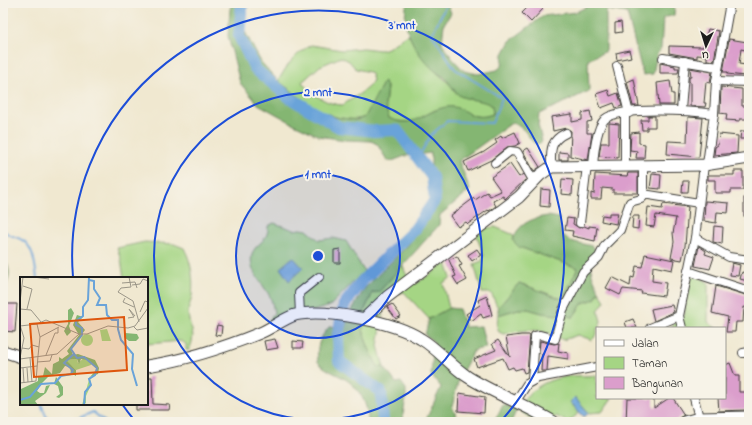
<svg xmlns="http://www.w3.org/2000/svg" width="752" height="425" font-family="'Indie Flower',sans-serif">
<rect width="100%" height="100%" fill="#f7f3e8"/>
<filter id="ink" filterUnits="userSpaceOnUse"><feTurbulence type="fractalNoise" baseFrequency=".025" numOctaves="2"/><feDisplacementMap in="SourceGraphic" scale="8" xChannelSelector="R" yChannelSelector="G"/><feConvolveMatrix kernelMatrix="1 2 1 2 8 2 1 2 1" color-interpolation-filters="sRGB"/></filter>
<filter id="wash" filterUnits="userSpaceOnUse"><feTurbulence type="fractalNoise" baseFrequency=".012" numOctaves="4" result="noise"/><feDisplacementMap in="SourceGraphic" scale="16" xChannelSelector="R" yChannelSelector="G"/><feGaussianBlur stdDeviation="0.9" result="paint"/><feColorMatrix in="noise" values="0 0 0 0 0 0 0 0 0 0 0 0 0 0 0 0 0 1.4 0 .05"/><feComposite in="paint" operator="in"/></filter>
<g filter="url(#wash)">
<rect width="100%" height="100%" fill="#f0e8d0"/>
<g fill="#a5d584" stroke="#607850" fill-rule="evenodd">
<path d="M 408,34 L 418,51 L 434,70 L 453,87 L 456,92 L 461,96 L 487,102 L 492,106 L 493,114 L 483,117 L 435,110 L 413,122 L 394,121 L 389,118 L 385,105 L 387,87 L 384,82 L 366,117 C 333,128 303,99 278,81 C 287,65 295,54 311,45 L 342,50 L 363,48 L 380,50 L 388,48 ZM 341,57 L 349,61 L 356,69 L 369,72 L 371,74 L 373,80 C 369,90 352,98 343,105 C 329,105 311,95 302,82 L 320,66 Z"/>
<path d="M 274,223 L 294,230 L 301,229 L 307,230 L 319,240 L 333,238 L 346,241 L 364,271 L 330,306 L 267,324 L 274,313 C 273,307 272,300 269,295 C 262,282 248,271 252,255 C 254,243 269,243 268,226 Z"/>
<polygon points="495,227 514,235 513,241 519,247 578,268 562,299 519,283 498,308 491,293 482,293 474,264 482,261 484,255 476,235 486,228"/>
<path d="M 145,242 L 174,244 L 184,248 C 192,263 194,280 192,296 C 191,301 189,306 188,311 C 188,328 198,331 189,350 L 186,350 L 186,344 L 181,341 L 147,344 L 147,278 L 124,278 L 121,259 L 117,248 Z"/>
<path d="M 446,263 L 451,278 L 443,283 L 449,308 L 429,319 L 404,292 L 398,294 L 382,308 L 383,315 L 378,346 L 384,367 L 378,368 C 369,349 357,328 366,307 C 368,302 371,299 372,293 L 379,292 L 402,264 L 406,274 L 416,284 Z"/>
<polygon points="692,276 703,279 708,283 708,322 716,328 672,328 673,323 680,319 685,314 685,304"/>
<path d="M 599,291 L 605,301 L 598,311 L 601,321 L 599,328 L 597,328 L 597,334 L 592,340 L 578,335 L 563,340 C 538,327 530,329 503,334 L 499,332 L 497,326 L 498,315 L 518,309 L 528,309 L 542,313 L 573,317 L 583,303 L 595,299 Z"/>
<path d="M 596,375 L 597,398 L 612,398 L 602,412 L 589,413 L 575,398 L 570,402 L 579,413 L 568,422 L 556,416 L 550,422 L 536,422 L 517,409 C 532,388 545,379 571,376 C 580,375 587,377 596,375 Z"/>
</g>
<g fill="#84b672" stroke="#506947">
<path d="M 232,3 L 252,3 L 242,13 L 242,26 L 245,32 L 261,62 L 278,81 L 313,107 L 335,117 L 356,120 L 365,117 L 384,81 L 387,87 L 385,105 L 389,118 C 414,130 424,111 446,107 C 465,104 468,123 493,114 L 492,106 C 483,99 470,101 460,96 C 454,92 450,83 444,77 C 441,75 437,73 434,70 C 416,54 400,28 407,3 L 447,3 L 451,13 L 444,24 L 442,43 L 452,58 L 464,71 L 478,74 L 497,70 L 502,66 L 503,54 L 510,41 L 543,16 L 576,12 L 594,3 L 675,3 L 674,15 L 663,18 L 661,49 L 657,54 L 653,74 L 643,75 L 627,13 L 606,10 L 606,51 L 588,60 L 589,91 L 539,114 L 538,125 L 542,141 L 538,145 L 533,142 L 524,130 L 513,122 L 459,161 L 470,190 L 440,215 L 439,225 L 379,292 L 372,293 C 371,299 368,302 366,307 C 357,328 369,349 378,367 L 384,367 L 396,383 L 401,382 L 406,389 L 406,397 L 403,415 L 404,422 L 368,422 C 369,406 359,387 345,379 C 335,373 325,370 318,362 C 316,347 319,338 330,326 L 344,329 L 353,308 L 365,288 L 408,245 L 437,203 L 438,184 L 431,167 L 431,153 L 405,156 L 392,161 L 387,160 L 377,144 L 371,141 L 345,140 L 319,136 L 294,124 L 258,104 L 253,98 L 240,83 L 228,36 L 230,9 Z"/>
<path d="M 548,216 L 559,218 L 561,233 L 570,241 L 592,246 L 596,250 C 588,273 591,271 599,291 L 595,299 L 583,303 L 573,317 L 542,313 L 528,309 L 518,309 L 498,315 L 498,308 L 519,283 L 562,299 L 578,268 L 519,247 L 513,241 C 517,224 532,218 548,216 Z"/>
<path d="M 3,257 C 12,269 10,279 3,292 Z"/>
<polygon points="449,308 459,309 465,327 481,326 486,348 474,350 459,378 452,407 460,422 425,422 441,387 431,375 434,342 425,335 429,319"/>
<polygon points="503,405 517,409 511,422 494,422"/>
</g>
<g fill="#69a3d9" stroke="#42607a">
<polygon points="293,257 303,268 289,281 280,268"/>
<polygon points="575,397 589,413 584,417 570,402"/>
</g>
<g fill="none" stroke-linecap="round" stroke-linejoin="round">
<g stroke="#69a3d9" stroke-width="2">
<polyline points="418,158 431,135 447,121 492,123 502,98 455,69 432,34 447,3"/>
<path d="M 3,229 C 8,237 14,235 22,240 C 34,246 35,266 37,278"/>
<polyline points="41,404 48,420 52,422"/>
<polyline points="70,422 93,412 105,422"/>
</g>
<polyline stroke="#69a3d9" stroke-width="12" points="242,3 239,36 255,69 290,98 339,127 375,131 397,130 432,177 435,200 415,229 363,280 344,305 338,335 339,361 381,392 383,422"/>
</g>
<g id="blocks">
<g fill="#db9ecc">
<polygon points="532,3 537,3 543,9 531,22 522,13"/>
<polygon points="621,22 622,32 615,33 615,23"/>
<polygon points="708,29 719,31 714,61 707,60 707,56 697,55 697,58 669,53 669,46 703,47"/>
<polygon points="729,39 747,42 745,50 741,49 739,64 746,65 745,76 727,74 728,72 723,72"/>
<polygon points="629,50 631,57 617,60 616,53"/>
<polygon points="660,63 675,66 675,68 679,68 678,73 660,73"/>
<polygon points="690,68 712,72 710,83 706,82 704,103 706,103 705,107 690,106 690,82 689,82 689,77 691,77"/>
<polygon points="634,79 639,106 633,106 627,82"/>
<polygon points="670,81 672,94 674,94 674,105 659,105 657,83"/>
<polygon points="721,87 742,89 742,106 749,106 747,119 740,119 740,121 726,120 727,114 720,113"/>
<polygon points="608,90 610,96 618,93 622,106 616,108 614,103 601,108 596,94"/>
<polygon points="590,111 592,121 587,122 587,133 592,133 588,160 570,156 571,131 566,128 553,131 551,117 572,114 572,122 582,120 582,113"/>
<polygon points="648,116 655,116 655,127 647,127 647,130 642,130 641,120 648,120"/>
<polygon points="688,117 703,118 699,157 667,154 668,141 687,142"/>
<polygon points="609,123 619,124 618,158 599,156 601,143 609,143"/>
<polygon points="741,131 749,131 749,139 740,139"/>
<polygon points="515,132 520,143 515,146 507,147 491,160 468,171 464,162 484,152 497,143 495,140 501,136 502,138"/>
<polygon points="639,132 639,143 645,144 644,158 636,158 637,151 630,150 631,133"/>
<polygon points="719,134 738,136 737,153 714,155 715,147 718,145"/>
<polygon points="528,148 540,167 534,171 523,151"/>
<polygon points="559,152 568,153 568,160 559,160"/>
<polygon points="510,164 519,177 523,174 526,179 505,199 503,196 493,201 496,206 489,211 488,210 468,224 466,222 458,227 450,216 474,198 475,200 487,192 490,196 501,191 491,177"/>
<polygon points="734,171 743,171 743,190 731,190 731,193 715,193 715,180 708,180 708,175 734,175"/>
<polygon points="628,173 638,173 638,193 613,193 613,189 602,188 601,199 591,199 591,193 594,194 595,174 627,176"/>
<polygon points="652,174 661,175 660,189 650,188"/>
<polygon points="562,179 573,180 572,195 561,194"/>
<polygon points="683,181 689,181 688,192 682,192"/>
<polygon points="541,189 550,190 549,207 540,206"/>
<rect x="744" y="198" width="5" height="18"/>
<polygon points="705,201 729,203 728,213 717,212 716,223 704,221"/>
<polygon points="663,204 688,207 685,246 682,260 671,258 674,242 673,233 676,218 656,215 654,227 646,226 648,207 662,209"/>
<polygon points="609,213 618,213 616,224 601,221 602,215 609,216"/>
<polygon points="633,216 639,216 638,229 632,228"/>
<polygon points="567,218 574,219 573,224 579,228 584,226 589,228 589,226 597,227 595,241 572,236 573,231 565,230"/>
<polygon points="714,226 723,227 722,244 713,242"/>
<polygon points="699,246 706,251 705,254 714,257 710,269 695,266"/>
<polygon points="340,249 340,263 334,263 334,250"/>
<polygon points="477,249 481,255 472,261 468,255"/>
<polygon points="645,254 674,260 672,270 653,266 652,281 666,283 664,296 641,293 642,291 623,289 620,295 606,288 612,277 630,286 631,277 634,278 636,266 642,267"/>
<polygon points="457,256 462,265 459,266 467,280 458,285 453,277 456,276 449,260"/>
<polygon points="732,263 740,265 738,276 730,275"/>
<polygon points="742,272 749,274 748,281 740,279"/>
<polygon points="716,286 749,296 749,308 744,307 743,322 736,322 735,332 726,332 728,317 712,313"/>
<polygon points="487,296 492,315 483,318 481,314 471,321 466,314 480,305 478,300"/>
<polygon points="3,304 17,304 15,332 3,331"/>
<polygon points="392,304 401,316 396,319 387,307"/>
<polygon points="672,305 674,312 654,321 651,309"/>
<polygon points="633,319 637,328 627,328 625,322"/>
<polygon points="217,325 222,326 221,336 215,335"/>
<polygon points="521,335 530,335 527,372 524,373 522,368 515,370 513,367 508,369 503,358 477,367 474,359 496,350 492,344 498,340 510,357 506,337"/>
<polygon points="275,339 278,348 266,350 264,341"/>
<polygon points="293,341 303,342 302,348 293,348"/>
<polygon points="540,341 554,344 559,343 558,351 568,353 568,359 548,356 547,371 541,371 542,354 539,353"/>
<polygon points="730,363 735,376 739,376 739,392 749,392 749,406 746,406 746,410 719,411 718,398 725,398 725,365"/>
<polygon points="147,377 152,377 153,404 170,405 169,410 136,410 136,404 147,404"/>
<polygon points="459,393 485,397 484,413 458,411"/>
<polygon points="627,398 654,398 654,408 669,398 673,398 684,415 673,422 626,422"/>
</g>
</g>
</g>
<g filter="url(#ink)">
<use href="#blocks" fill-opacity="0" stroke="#3c3b37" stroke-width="1"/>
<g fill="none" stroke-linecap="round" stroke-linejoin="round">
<defs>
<g id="street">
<polyline points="663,58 718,67"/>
<polyline points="617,66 629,113"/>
<polyline points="716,81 749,82"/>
<polyline points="681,110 685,61"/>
<polyline points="495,163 510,151 517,152 534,182"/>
<polyline points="707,164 714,114 716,81 730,3"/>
<polyline points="625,165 625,113"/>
<path d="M 593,166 C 594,153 596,128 605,119 C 620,106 694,111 714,114"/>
<path d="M 551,167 C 551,151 549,141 566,133"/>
<polyline points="643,194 699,203"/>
<polyline points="580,223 587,166"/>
<polyline points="695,238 729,257 749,260"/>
<polyline points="688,271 749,291"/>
<polyline points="300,314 299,293 319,277"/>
<polyline points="650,328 679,316"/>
<polyline points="682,328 679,316 695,238 704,165"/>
<polyline points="743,353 749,352"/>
<polyline points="532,380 535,336 540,335 555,339 563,310 583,272 599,257 605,245 620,230 630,202 641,199 643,197 643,165"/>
<polyline points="694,398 699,418"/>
<polyline points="516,401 527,384 538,378 597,367"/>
</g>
<g id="secondary">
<polyline points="364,319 387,297 519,197 540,175 551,167 704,165 749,158"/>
<polyline points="3,351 21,357"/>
<path d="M 147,366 C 186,360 223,348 260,333 C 272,328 283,319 295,315 C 325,308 395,322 421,339 C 438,349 451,366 468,377 C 495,394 526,405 554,422"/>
<polyline points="684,422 699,418 749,417"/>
</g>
</defs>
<use href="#street" stroke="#3c3b37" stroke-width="10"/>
<use href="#secondary" stroke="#3c3b37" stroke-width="13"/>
<use href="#street" stroke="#fff" stroke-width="8"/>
<use href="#secondary" stroke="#fff" stroke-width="11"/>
</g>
</g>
<circle cx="318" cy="256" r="82" fill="#1d4ed8" fill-opacity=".12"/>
<g fill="none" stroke="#1d4ed8" stroke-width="2">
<circle cx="318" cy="256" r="82"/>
<circle cx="318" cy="256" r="164"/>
<path d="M135 421A246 246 0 0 1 122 404M73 277A246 246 0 1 1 501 421"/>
</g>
<g transform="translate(20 277)">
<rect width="128" height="128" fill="#f0e8d0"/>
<path d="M 87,52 L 91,64 L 82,64 L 80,53 ZM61 63a6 6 0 1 1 12 0a6 6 0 1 1-12 0ZM 64,81 L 72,86 L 71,88 L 56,93 L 45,83 L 57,82 L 58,86 ZM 70,99 L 71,108 L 66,119 L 66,126 L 62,128 Z" fill="#a5d584"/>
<path d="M 51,31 L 54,36 L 49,49 L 51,55 L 47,59 L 44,54 L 48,47 L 48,33 ZM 57,38 L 63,40 L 58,45 L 65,53 L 51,72 L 53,78 L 58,77 L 75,83 L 79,91 L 78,97 L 70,100 L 77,92 L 67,83 L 61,82 L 59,87 L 57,82 L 46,83 L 56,93 L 56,99 L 51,96 L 50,90 L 45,89 L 40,96 L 29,99 L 22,106 L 17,114 L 20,116 L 24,116 L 26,109 L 30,108 L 26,116 L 15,124 L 18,128 L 0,128 L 1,112 L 18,104 L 18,100 L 23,99 L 25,90 L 32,97 L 33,87 L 39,84 L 39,80 L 42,82 L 49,77 L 47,74 L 59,58 L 53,48 ZM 105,56 L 117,57 L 119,61 L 116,64 L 109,64 L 104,60 ZM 36,100 L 43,110 L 43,118 L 39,121 L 36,120 L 40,117 L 38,109 L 34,107 Z" fill="#84b672"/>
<path fill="none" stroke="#69a3d9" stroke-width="2" d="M 69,3 L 74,4 L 74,12 L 80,21 L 77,28 L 86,28 L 87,38 L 92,43 L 98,43 L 98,52 L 101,63 L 113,77 L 112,92 L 117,109M 0,123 L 10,120 L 21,107 L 35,106 L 41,99 L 51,97 L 53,93 L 44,86 L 54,77M 64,128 L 65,115 L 71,108 L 69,102 L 75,98 L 77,91 L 64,80 L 57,81 L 51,72 L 62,58 L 62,51 L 56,48 L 56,44 L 63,39 L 63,30 L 68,23 L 69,0"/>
<path fill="none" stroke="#9b9688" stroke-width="1" d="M 13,0 L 29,2M 109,0 L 111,10 L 101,11 L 98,15 L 113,24 L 119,45M 102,6 L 115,5 L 117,11M 112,8 L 120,7 L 123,2 L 128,4M 3,9 L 12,12 L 7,32M 105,21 L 103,25 L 114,30M 0,25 L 3,0M 0,32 L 11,33 L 21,45M 120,35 L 125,24 L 128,25M 108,41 L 114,40 L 109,32 L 115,39M 17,47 L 20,60 L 18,79M 0,48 L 4,61 L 0,81M 0,49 L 17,47 L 26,43 L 59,57 L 67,57 L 88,49 L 108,51 L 115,49 L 128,31M 114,50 L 117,53 L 128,51M 20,60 L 39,50M 2,71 L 9,72 L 12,68 L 19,70M 26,78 L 35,56 L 38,56 L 38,51M 10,81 L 12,105M 0,82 L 37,77 L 59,57M 17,85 L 30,84 L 32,78M 0,91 L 17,89M 3,91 L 4,106M 7,91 L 8,105M 0,106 L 16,104 L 18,79"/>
<path fill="#de560d" fill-opacity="0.15" stroke="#de560d" stroke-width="2" d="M 104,40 L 107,93 L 14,100 L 10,47 Z"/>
<rect width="128" height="128" fill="none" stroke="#1c1c1c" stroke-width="2"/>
</g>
<circle cx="318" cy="256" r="6" fill="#1d4ed8" stroke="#f7f3e8" stroke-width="2"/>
<g font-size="12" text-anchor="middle" font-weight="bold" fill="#1d4ed8" stroke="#f7f3e8" stroke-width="4" stroke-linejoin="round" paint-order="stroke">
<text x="402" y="29">3 mnt</text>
<text x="318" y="96">2 mnt</text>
<text x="318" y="178">1 mnt</text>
</g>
<rect width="752" height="425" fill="none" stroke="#f7f3e8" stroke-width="16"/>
<rect x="596" y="327" width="130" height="72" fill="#f7f3e8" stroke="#9f9d96"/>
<rect x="604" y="340" width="20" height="6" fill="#ffffff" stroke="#9f9d96"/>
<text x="632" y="347" font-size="12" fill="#1c1c1c">Jalan</text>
<rect x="604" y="357" width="20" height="12" fill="#a5d584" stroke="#9f9d96"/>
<text x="632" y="367" font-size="12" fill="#1c1c1c">Taman</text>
<rect x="604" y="377" width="20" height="12" fill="#db9ecc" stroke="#9f9d96"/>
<text x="632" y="387" font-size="12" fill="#1c1c1c">Bangunan</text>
<g transform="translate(706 46) rotate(184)" stroke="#f7f3e8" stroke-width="3" paint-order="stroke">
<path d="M0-3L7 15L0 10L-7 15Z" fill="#1c1c1c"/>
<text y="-6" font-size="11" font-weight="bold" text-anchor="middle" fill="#1c1c1c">U</text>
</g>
</svg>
